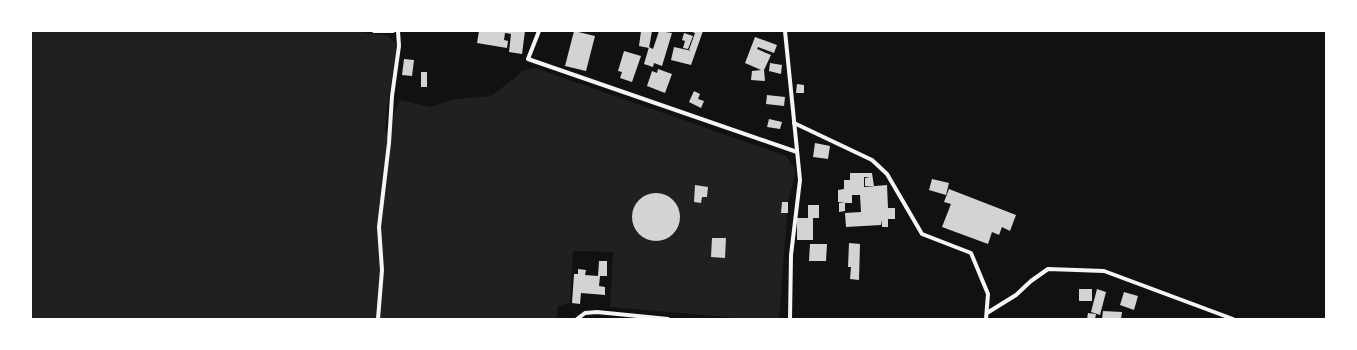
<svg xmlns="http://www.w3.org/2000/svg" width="1357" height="350" font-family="Ubuntu,sans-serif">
<rect width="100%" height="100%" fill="#111"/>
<polygon fill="#202020" points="31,31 355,31 388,36 397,45 388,100 385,134 400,100 430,107 456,99 491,96 516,77 521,71 535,68 786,156 795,169 795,175 788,202 779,319 750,319 610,307 613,252 573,251 570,303 558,306 557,319 31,319"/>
<g fill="#d3d3d3">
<polygon points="479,31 525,31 522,54 509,52 511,34 505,33 504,40 508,41 507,48 477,43"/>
<polygon points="574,31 595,36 586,71 565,66"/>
<polygon points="641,31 652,31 649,48 639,46"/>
<polygon points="659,31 672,33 662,66 654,63 653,67 644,64 649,47 653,49"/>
<polygon points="689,31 703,31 691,65 671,60 674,47 692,51 689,50 695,33"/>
<polygon points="684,33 693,36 688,49 683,48 685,41 682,40"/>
<polygon points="755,37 777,45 774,53 758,47 757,49 771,55 764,70 765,81 751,80 752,71 761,70 745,63"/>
<polygon points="624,51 641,56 632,82 620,78 622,72 618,71"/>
<polygon points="404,59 414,60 412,76 402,75"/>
<polygon points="770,63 782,65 781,74 769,71"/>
<polygon points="658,69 672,74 665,93 647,86 652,71 657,73"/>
<rect x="421" y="72" width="6" height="15"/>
<polygon points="797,84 804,85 804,93 796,93"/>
<polygon points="694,91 700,94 698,99 704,101 701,108 689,102"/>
<polygon points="767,95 785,97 784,106 766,104"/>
<polygon points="769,119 782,122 780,129 767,127"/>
<polygon points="815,143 830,146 828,159 813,157"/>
<polygon points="850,173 872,173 874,186 865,186 865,178 870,177 864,177 864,187 887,185 888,208 895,208 895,219 888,219 888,227 882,227 882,220 881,225 846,227 845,213 861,212 860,195 870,195 852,195 852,203 845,203 845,211 839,212 839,203 845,203 838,202 838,190 844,189 844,200 844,180 850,180"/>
<polygon points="932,179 949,183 946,195 929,190"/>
<polygon points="695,185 708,187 707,197 702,197 701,203 694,202"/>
<polygon points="949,189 1016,215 1010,231 1002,227 999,235 992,232 988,244 942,227 951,204 944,202"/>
<circle cx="656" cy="217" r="24"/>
<polygon points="782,202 788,202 788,213 781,213"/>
<polygon points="808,205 819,205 819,218 813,218 813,240 797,240 797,218 808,218"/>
<polygon points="712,238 726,238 725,258 711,257"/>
<polygon points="849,243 860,244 859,280 850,279 851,267 848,267"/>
<polygon points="810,244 827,244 826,261 809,261"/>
<polygon points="599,261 607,261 607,276 600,276 599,286 605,287 605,295 581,293 580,304 572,303 574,274 578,274 578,269 586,270 585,275 598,276"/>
<rect x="1079" y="289" width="13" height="12"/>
<polygon points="1097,289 1106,292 1100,315 1091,312"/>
<polygon points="1124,292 1138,296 1134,310 1120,305"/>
<polygon points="1103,311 1122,312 1121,319 1102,319"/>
<polygon points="1088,313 1096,314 1095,319 1087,319"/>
</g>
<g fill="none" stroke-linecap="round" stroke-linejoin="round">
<g stroke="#f5f5f5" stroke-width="4">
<polyline points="374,31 393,31"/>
<polyline points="539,31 528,59 797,152"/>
<polyline points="785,31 800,180 791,255 790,319"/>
<polyline points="794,123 872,160 887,174 922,234 971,253 988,294 986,319"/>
<polyline points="987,313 1016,295 1031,281 1048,269 1104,271 1233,319"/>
<polyline points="378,319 382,270 379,227 389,143 392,96 399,46 398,31"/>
<polyline points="577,319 585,313 597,312 668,319"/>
</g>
</g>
<rect width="1357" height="350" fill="none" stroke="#ffffff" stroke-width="64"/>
</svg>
